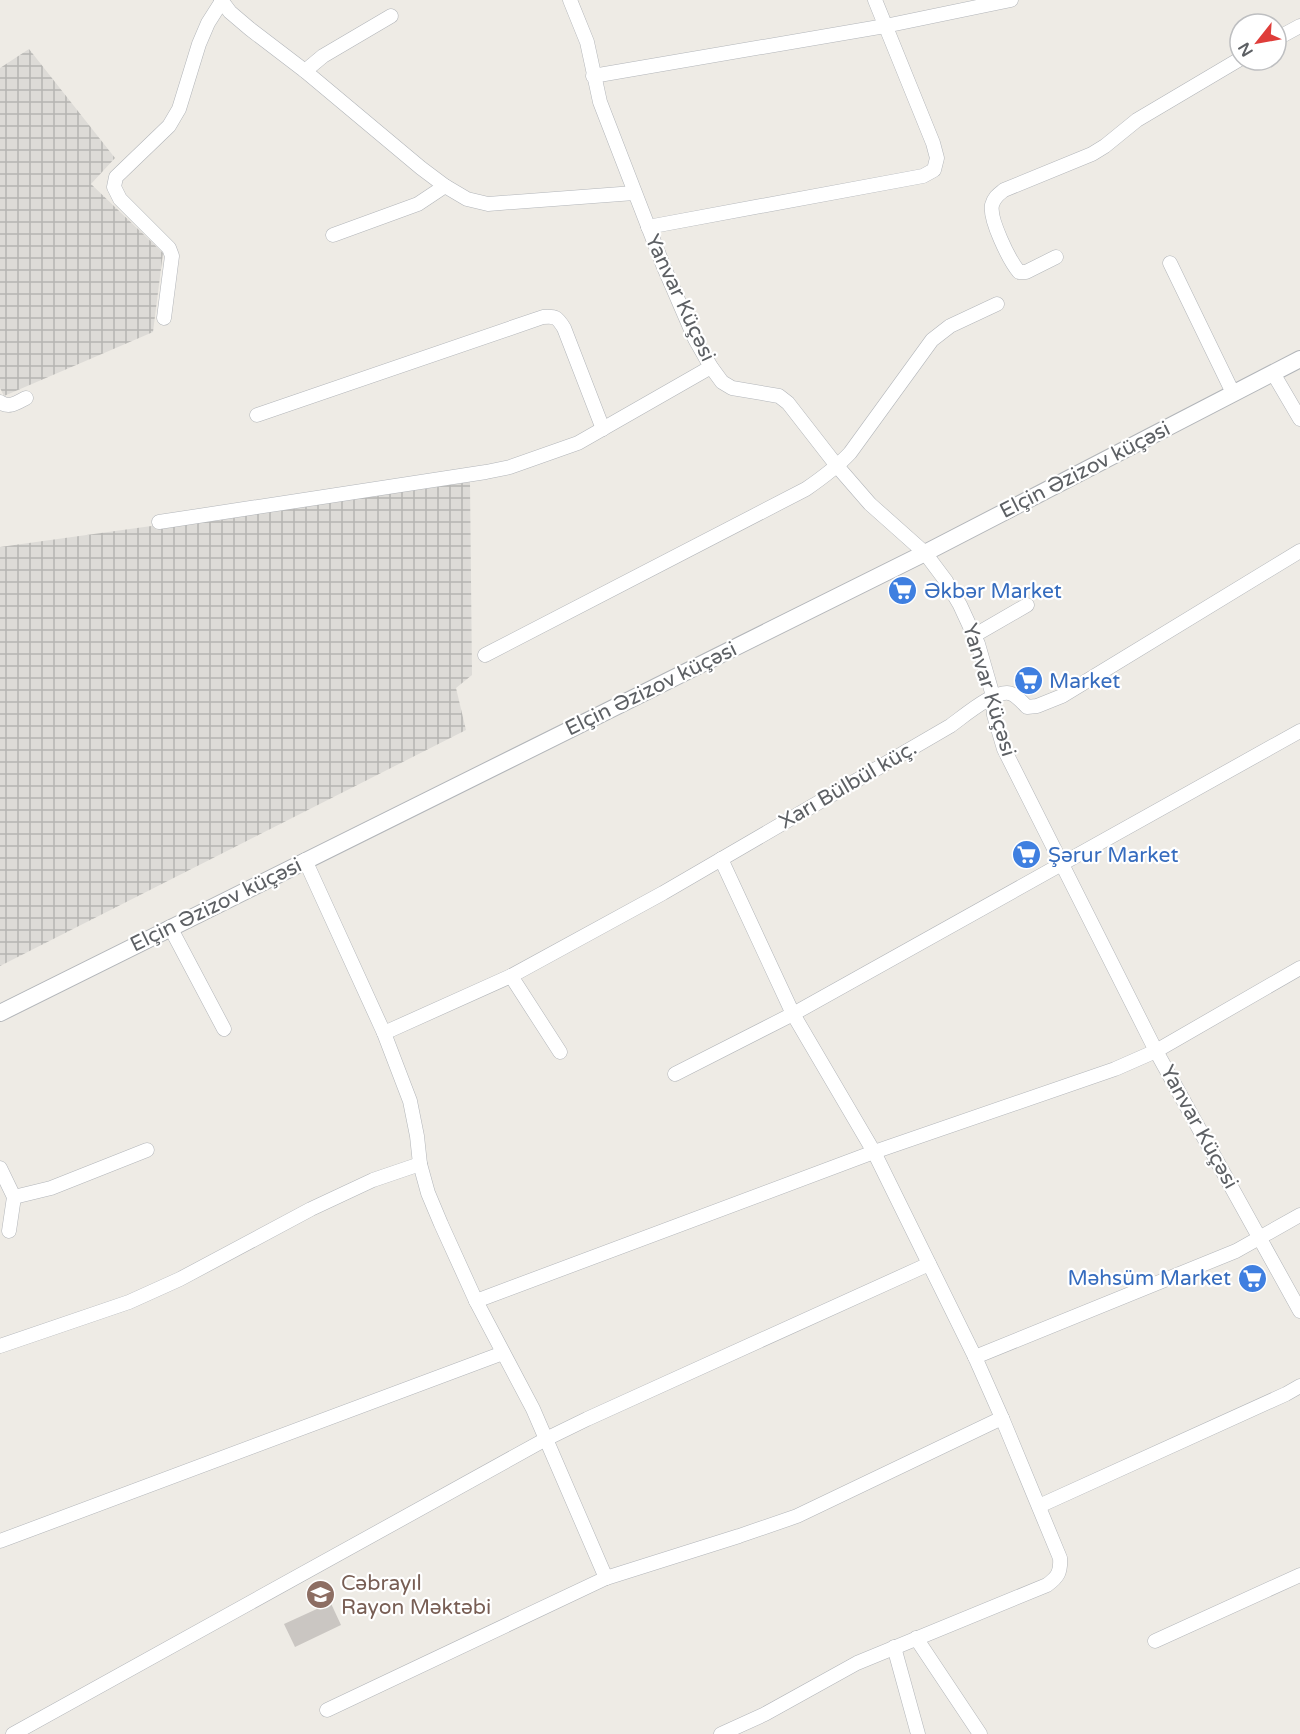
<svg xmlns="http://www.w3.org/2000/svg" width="1300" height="1734" font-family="'Varela Round',sans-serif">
<defs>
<pattern id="industrial-grid" width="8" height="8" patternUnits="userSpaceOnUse" patternTransform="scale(1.5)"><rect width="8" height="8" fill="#dddbd7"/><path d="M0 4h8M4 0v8" fill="none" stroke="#b6b5b2"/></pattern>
</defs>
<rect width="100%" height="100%" fill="#eeebe5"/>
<g fill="url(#industrial-grid)">
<polygon points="29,49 115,158 91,184 163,253 153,332 4,396 0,388 0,68"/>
<polygon points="470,482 472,675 456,688 466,730 0,966 0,547"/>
</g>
<polygon fill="#cac6c2" points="321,1582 341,1625 295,1647 284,1624 319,1608 310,1588"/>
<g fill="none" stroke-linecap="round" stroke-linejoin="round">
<defs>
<g id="minor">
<polyline points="221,0 230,12 250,29 305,71 421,168 445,186 467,199 488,204 634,193"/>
<polyline points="570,0 587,42 600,102 663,265 695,339 711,367 722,382 732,388 779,396 788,403 837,466 870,504 925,553 946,581 960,605 978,644 993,696 994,715 1004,749 1156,1051 1300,1311"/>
<polyline points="1276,39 1300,26"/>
<polyline points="305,71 323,56 391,16"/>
<polyline points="593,76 885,26 1011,0"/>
<polyline points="648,227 923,176 934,170 937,158 933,143 875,0"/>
<polyline points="333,235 418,204 445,186"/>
<path d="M 1056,257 L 1026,272 L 1019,272 C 1009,260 989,219 992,205 C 994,197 999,194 1004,190 L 1092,154 L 1105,146 L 1137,120 L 1240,59"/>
<polyline points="1170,263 1233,393"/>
<polyline points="164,318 172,256 169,248 120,199 114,187 116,177 169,126 179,109 199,44 208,23 222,1"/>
<polyline points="1273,373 1300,419"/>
<path d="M 0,402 C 9,409 18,402 26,398"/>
<path d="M 257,415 L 543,317 C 556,316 557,317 564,328 L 603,429"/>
<polyline points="159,522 486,472 510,467 578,443 711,367"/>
<polyline points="975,635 1027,605"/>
<path d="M 485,655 L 806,489 C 822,478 837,467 850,453 L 932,340 L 950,326 L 997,304"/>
<polyline points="305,860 384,1033 410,1101 417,1136 420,1164 428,1193 441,1224 476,1301 533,1409 606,1578"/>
<polyline points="170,927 224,1029"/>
<polyline points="511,976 560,1052"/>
<path d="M 384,1033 L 511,976 L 663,893 L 950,726 C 963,717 997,687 1012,694 C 1018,697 1023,703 1027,707 L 1037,706 L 1062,696 L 1300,551"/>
<polyline points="675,1074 793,1014 1300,731"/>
<polyline points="0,1168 14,1197 9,1231"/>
<polyline points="14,1197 51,1188 147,1150"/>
<polyline points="476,1301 874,1152 1115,1069 1156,1051 1300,968"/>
<polyline points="0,1346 129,1302 180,1279 311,1209 373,1180 420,1164"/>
<polyline points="975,1357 1236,1251 1300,1215"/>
<polyline points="1039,1506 1286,1394 1300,1386"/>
<polyline points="0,1541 503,1353"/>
<polyline points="916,1638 980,1734"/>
<polyline points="1155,1641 1300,1575"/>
<polyline points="894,1647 918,1734"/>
<polyline points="327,1710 606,1578 739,1536 797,1516 1002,1418"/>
<polyline points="13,1734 546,1439 587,1419 929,1264"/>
<path d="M 721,1734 L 765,1714 L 857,1663 L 1047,1585 C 1058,1577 1061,1572 1060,1558 L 1002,1418 L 975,1357 L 874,1152 L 793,1014 L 721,859"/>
</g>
<polyline id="tertiary" points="0,1013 925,553 1300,359"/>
</defs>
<use href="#minor" stroke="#b2b5b9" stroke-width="15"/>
<use href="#tertiary" stroke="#b2b5b9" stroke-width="18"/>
<use href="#minor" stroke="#fff" stroke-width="14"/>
<use href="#tertiary" stroke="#fff" stroke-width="16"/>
</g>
<defs>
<symbol id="supermarket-disc" viewBox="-11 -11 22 22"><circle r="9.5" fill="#3f7fe0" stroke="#fff"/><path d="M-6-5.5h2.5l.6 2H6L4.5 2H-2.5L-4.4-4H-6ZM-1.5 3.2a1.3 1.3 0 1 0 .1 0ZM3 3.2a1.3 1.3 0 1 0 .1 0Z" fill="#fff"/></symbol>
<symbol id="school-disc" viewBox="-11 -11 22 22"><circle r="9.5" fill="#8d6e63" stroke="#fff"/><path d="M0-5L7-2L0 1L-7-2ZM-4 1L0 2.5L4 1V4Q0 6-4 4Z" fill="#fff"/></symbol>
</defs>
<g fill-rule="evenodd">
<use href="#supermarket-disc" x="886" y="574" width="33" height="33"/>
<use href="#supermarket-disc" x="1012" y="664" width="33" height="33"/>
<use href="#supermarket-disc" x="1010" y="838" width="33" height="33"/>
<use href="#supermarket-disc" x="1236" y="1262" width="33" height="33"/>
<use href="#school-disc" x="304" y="1578" width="33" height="33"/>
</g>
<g text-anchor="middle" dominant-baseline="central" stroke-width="4.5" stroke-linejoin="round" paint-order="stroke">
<g font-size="21" fill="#5d6064" stroke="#fff">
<text transform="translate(680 298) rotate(65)">Yanvar Küçəsi</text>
<text transform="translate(1085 470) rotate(-27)">Elçin Əzizov küçəsi</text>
<text transform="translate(651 689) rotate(-26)">Elçin Əzizov küçəsi</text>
<text transform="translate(989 690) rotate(73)">Yanvar Küçəsi</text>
<text transform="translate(848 785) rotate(-30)">Xarı Bülbül küç.</text>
<text transform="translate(216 905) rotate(-26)">Elçin Əzizov küçəsi</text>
<text transform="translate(1199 1127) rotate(61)">Yanvar Küçəsi</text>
</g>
<g font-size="21" fill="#366cbe" stroke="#fff" text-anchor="start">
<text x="924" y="591">Əkbər Market</text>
<text x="1049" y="681">Market</text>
<text x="1048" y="855">Şərur Market</text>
<text x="1231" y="1278" text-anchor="end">Məhsüm Market</text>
</g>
<g font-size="21" fill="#785e54" stroke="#fff" text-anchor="start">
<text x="341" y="1583">Cəbrayıl<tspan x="341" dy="24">Rayon Məktəbi</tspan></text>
</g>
</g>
<g transform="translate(1258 42) rotate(239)"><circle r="28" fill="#ffffff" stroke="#bebfc1" stroke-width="1.5"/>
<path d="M0-4.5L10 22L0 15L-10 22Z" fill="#df3d3a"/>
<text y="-9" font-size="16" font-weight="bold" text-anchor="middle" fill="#5d6064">N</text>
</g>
</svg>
